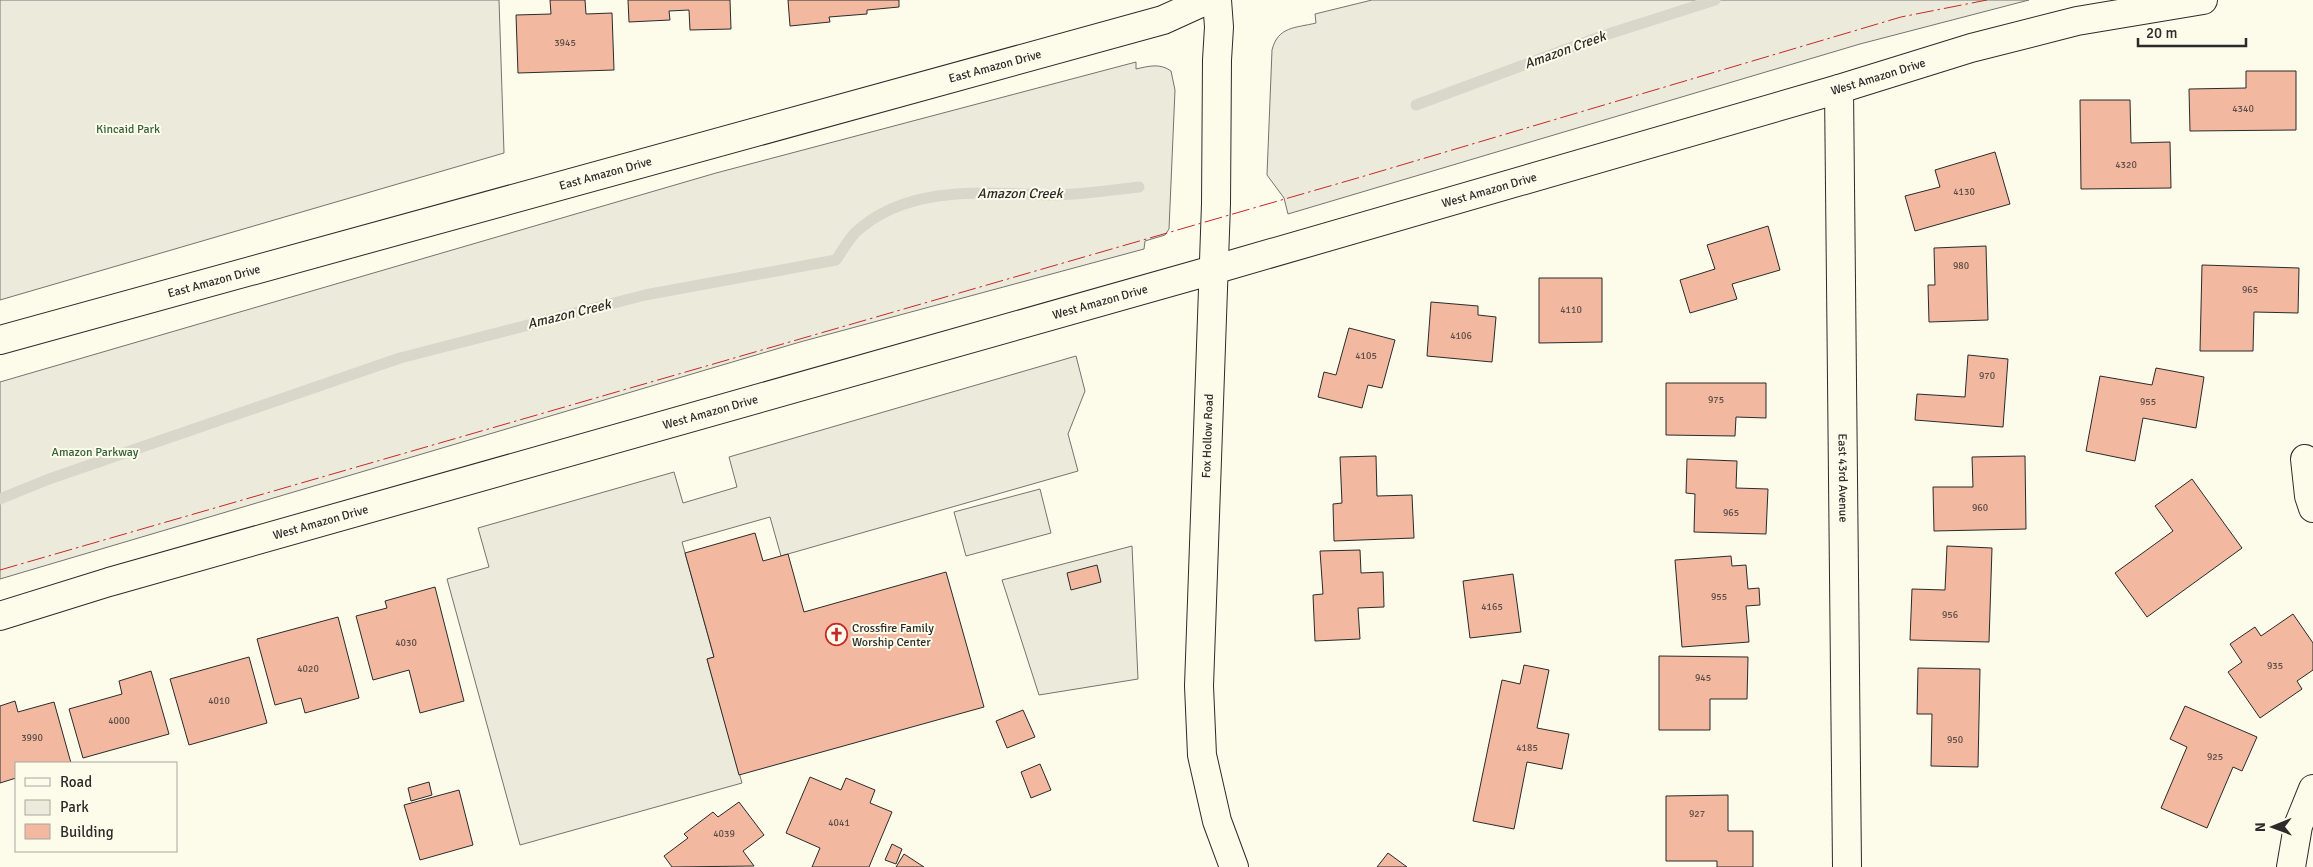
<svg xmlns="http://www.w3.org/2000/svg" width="2313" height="867" font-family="Signika,sans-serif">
<rect width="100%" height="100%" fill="#fdfbea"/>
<g fill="#ecebdb" stroke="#74746e">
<polygon points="0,0 499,0 504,153 0,300"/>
<path d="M 1372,0 L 2029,0 L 1860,44 L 1288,214 L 1284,198 L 1267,175 L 1272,50 C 1278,26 1296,28 1316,23 L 1315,14 Z"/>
<path d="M 1136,62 L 1136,69 C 1149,66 1160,63 1171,71 L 1175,90 L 1169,229 L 1165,235 L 1145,241 L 1144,249 L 800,342 L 0,579 L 0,382 L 716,173 Z"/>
<polygon points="1040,489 1051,533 966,556 954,512"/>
<polygon points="1132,546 1138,679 1039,695 1002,580"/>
</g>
<polygon fill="#eceadb" stroke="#74746e" points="1076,356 1085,391 1068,434 1078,471 781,556 770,517 682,542 714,657 707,659 742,783 520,845 447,579 489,567 478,528 674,472 683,503 737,487 729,457"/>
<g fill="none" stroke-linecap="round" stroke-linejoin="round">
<g stroke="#d8d7c9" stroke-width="11">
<polyline points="1416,105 1602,36 1715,0"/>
<path d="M 0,499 L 49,479 L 400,358 L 645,295 L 836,260 C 842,251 848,240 856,232 C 908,184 986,193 1052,195 C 1080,195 1110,190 1139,187"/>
</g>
</g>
<g fill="#f2b8a0" stroke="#2b2b2b">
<polygon points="550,0 585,0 586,14 612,13 614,70 518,73 516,15 551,14"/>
<polygon points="628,0 730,0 731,29 690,30 689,10 669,11 670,20 629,22"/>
<polygon points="788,0 899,0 899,7 867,10 867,14 829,17 830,22 790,26"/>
<polygon points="2246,71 2296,71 2296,130 2190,131 2189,89 2246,88"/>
<polygon points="2080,100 2130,100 2131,143 2170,142 2171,188 2081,189"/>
<polygon points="1995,152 2010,204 1915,231 1905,196 1940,187 1935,170"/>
<polygon points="1768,226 1780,270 1732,284 1737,299 1690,313 1680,280 1715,269 1707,245"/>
<polygon points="1986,246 1988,320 1929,322 1928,285 1935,285 1934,248"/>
<polygon points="2202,265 2299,268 2298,313 2254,312 2253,351 2200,351"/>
<polygon points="1539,278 1602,278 1602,342 1539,343"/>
<polygon points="1431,302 1478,306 1478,315 1496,317 1492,362 1427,356"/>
<polygon points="1349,328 1395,340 1382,388 1368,385 1362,408 1318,397 1324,372 1336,375"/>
<polygon points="1968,355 2008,359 2003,427 1915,420 1917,394 1965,397"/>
<polygon points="2156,368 2204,377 2196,428 2143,418 2135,461 2086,451 2100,376 2152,385"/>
<polygon points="1666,383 1766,383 1766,418 1736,417 1735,436 1666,435"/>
<polygon points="1376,456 1377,496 1412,495 1414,538 1334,541 1333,504 1342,503 1340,457"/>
<polygon points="2025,456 2026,529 1934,531 1933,487 1973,487 1972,457"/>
<polygon points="1687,459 1737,461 1736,488 1768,489 1766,534 1694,532 1695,494 1686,493"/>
<polygon points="2192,479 2242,548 2147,617 2115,573 2173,531 2155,506"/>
<polygon points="755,533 763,561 788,554 804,612 946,572 984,707 739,775 707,659 714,657 685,553"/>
<polygon points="1947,546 1992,548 1989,642 1910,640 1912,589 1945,590"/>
<polygon points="1360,550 1361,573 1383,572 1384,607 1358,608 1360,639 1315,641 1313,595 1323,594 1320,551"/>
<polygon points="1731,556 1732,566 1746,565 1748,589 1759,588 1760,605 1746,606 1749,642 1682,647 1675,560"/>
<polygon points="1097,565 1101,582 1071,590 1067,573"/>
<polygon points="1513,574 1521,632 1470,638 1463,581"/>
<polygon points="435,587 464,701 420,713 409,670 373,680 356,616 387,608 385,601"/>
<polygon points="2293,614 2313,643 2313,670 2297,681 2302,689 2260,718 2228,672 2242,662 2230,644 2255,627 2261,636"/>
<polygon points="338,617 359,698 305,713 301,698 275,705 257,639"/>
<polygon points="1659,656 1748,657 1747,699 1710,699 1710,730 1659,730"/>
<polygon points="249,657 267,723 189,745 170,679"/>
<polygon points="1524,665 1549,670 1537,728 1569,734 1562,769 1527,762 1514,829 1473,821 1502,680 1520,684"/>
<polygon points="1918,668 1980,669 1978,767 1931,766 1932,714 1917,714"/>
<polygon points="151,671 169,734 83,758 69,709 122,694 119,681"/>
<polygon points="15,701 18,712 54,702 71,763 16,763 16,778 0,783 0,706"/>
<polygon points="2185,706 2257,737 2242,771 2233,767 2207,828 2161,808 2187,747 2170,739"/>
<polygon points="1023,710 1035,737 1007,748 996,721"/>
<polygon points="1040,764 1051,790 1031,798 1021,772"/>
<polygon points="810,777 841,790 846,778 875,790 870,803 892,812 869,867 812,867 820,848 786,833"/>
<polygon points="429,782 432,795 411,801 408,788"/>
<polygon points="459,790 473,845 420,860 404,805"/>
<polygon points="1728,795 1728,831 1753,831 1753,867 1717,867 1717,861 1666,861 1666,796"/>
<polygon points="739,802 764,835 743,851 754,866 672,867 664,856 688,838 684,834 713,812 718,817"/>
<polygon points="892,844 902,849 896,864 885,860"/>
<polygon points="1388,853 1407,867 1377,867"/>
<polygon points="904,854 924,867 896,867"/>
</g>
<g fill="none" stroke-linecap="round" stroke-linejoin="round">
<defs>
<g id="street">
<path id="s1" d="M 1839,89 L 1847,867"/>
<polyline points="2305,459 2309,496 2313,508"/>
<polyline points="2291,867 2298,826 2313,789"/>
</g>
<g id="secondary">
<polyline points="1217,0 1219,27 1217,60 1216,204 1199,686 1202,755 1217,821 1234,867"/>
<path id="s2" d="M 0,340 L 1163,20 L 1207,0"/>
<path id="s3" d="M 0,616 L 109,582 L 1213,270 L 1839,89 L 1971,48 L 2077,21 L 2203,0"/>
</g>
</defs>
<use href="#street" stroke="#2b2b2b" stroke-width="30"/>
<use href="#secondary" stroke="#2b2b2b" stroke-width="30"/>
<use href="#street" stroke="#fdfbea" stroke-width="28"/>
<use href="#secondary" stroke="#fdfbea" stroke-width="28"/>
<polyline stroke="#c62828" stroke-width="1" stroke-dasharray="18 4 2.5 4" stroke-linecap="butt" points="0,570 1361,177 1901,17 1987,0"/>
</g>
<defs>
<symbol id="church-ring" viewBox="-11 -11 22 22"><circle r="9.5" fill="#fdfbea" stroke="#c62828" stroke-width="1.5"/><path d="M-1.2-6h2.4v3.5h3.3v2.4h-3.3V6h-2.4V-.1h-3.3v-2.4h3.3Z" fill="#c62828"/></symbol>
</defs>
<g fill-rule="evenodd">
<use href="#church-ring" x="824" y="622" width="25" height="25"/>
</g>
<g text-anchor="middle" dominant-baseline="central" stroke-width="4" stroke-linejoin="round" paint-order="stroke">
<g font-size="10" fill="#5d4e48">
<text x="565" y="43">3945</text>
<text x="2243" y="109">4340</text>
<text x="2126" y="165">4320</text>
<text x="1964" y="192">4130</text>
<text x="1961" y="266">980</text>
<text x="2250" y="290">965</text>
<text x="1571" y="310">4110</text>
<text x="1461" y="336">4106</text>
<text x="1366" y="356">4105</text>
<text x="1987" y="376">970</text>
<text x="1716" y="400">975</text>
<text x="2148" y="402">955</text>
<text x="1980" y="508">960</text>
<text x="1731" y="513">965</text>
<text x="1719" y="597">955</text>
<text x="1492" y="607">4165</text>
<text x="1950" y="615">956</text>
<text x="406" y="643">4030</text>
<text x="2275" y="666">935</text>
<text x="308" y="669">4020</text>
<text x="1703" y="678">945</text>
<text x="219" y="701">4010</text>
<text x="119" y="721">4000</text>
<text x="32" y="738">3990</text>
<text x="1955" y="740">950</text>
<text x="1527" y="748">4185</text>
<text x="2215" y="757">925</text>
<text x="1697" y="814">927</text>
<text x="839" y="823">4041</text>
<text x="724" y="834">4039</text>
</g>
<g font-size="12" fill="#2b2b2b" stroke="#fdfbea">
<text stroke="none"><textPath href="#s2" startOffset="1032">East Amazon Drive</textPath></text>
<text stroke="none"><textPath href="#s3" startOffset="1954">West Amazon Drive</textPath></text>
<text stroke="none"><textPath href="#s2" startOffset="628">East Amazon Drive</textPath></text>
<text stroke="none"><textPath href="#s3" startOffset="1549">West Amazon Drive</textPath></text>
<text stroke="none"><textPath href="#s2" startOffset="222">East Amazon Drive</textPath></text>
<text stroke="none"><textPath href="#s3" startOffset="1144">West Amazon Drive</textPath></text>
<text stroke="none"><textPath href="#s3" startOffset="739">West Amazon Drive</textPath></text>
<text transform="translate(1208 436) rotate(-88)">Fox Hollow Road</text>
<text stroke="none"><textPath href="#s1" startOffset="389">East 43rd Avenue</textPath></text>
<text stroke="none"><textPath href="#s3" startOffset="334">West Amazon Drive</textPath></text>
</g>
<g font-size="12" fill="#34623c" stroke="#fdfbea">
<text x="128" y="129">Kincaid Park</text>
<text x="95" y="452">Amazon Parkway</text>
</g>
<g font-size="12" fill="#2b2b2b" stroke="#fdfbea" text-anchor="start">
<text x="852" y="628">Crossfire Family<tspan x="852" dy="14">Worship Center</tspan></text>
</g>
<g font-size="14" font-style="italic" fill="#2b2b2b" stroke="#fdfbea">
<text transform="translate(1565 50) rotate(-20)">Amazon Creek</text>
<text x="1020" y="193">Amazon Creek</text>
<text transform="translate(569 314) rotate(-14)">Amazon Creek</text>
</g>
</g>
<rect x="15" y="762" width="162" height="90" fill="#fdfbea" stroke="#a9a89e"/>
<rect x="25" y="778" width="25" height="8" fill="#fdfbea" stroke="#a9a89e"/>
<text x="60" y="787" font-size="15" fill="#2b2b2b">Road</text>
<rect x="25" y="800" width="25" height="15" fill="#ecebdb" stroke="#a9a89e"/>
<text x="60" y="812" font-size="15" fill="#2b2b2b">Park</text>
<rect x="25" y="824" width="25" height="15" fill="#f2b8a0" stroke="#a9a89e"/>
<text x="60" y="837" font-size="15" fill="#2b2b2b">Building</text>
<g transform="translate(2273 827) rotate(269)" stroke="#fdfbea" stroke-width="4" paint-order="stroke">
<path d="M0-4L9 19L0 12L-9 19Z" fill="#2b2b2b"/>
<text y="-8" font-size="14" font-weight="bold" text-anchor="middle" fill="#2b2b2b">N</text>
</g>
<path d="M2138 38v8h108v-8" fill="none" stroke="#2b2b2b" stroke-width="2.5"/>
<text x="2146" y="38" font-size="15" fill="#2b2b2b" stroke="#fdfbea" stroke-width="4" paint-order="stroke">20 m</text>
</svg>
